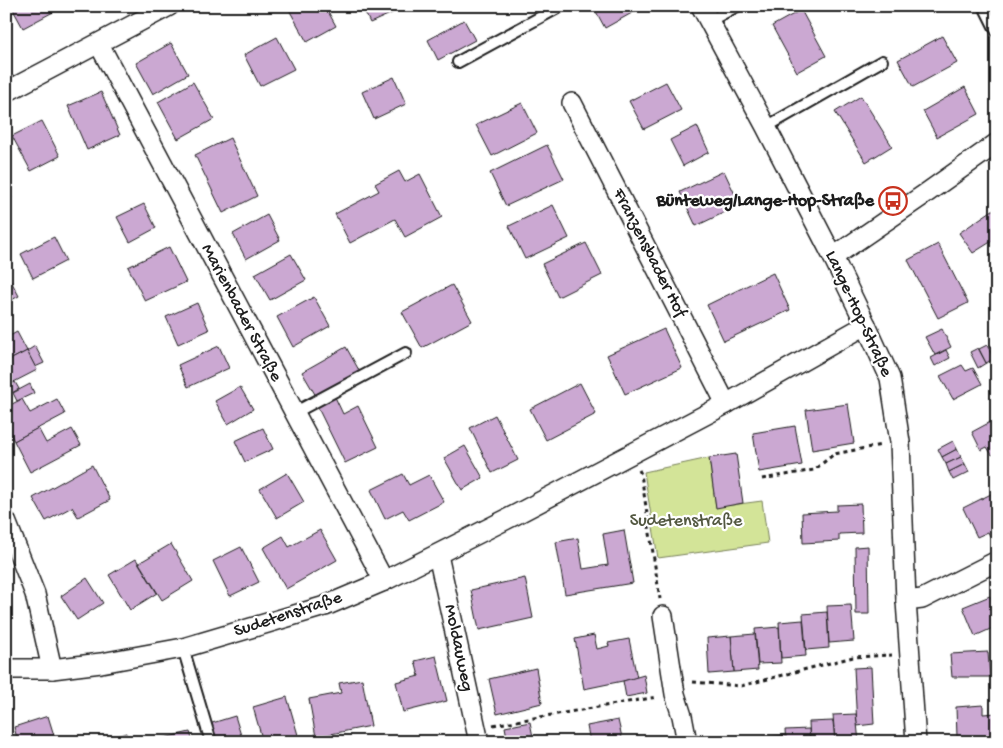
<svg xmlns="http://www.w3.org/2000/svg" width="1003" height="748" font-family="'Gochi Hand',sans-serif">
<rect width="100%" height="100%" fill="#fff"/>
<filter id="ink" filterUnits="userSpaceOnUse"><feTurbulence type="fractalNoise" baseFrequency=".02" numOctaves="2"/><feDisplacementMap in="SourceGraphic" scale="10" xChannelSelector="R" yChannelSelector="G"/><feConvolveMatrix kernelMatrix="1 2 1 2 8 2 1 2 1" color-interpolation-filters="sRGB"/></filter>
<g filter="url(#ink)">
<polygon fill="#d3e498" stroke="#78805a" points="709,458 716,507 762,501 768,543 658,558 644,472"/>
<g fill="#cba8d2" stroke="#1c1c1c">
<polygon points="11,6 52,6 55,11 23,28"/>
<polygon points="287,6 325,6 336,26 307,42"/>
<polygon points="362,6 408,6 370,23"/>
<polygon points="593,6 637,6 639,9 605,28"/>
<polygon points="801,10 826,56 797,72 772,26"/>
<polygon points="464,20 475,40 438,60 428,40"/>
<polygon points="942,36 957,63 913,87 898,60"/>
<polygon points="277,37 294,69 260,86 244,55"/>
<polygon points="171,43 188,74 153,94 136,63"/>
<polygon points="394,77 406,104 374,119 362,92"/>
<polygon points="193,82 214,119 178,139 158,102"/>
<polygon points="666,82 681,110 644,129 629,101"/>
<polygon points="965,87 979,114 937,137 923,111"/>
<polygon points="101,92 120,135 87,150 68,106"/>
<polygon points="861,96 892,146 866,162 835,112"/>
<polygon points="522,103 537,133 492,156 476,125"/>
<polygon points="42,121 60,156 31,171 12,136"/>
<polygon points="697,126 709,152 683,166 670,140"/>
<polygon points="230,138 257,196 223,213 195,155"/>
<polygon points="547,145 564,179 506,206 490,173"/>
<polygon points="399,171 405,182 420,174 442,217 405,237 395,219 350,243 335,214 379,191 375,184"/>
<polygon points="724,171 740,205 696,226 680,192"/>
<polygon points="6,185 12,198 6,201"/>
<polygon points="144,204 156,228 130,242 117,217"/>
<polygon points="553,205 569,238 525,259 509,226"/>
<polygon points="997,207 997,238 973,253 959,233"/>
<polygon points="267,215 280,240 246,259 233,234"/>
<polygon points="54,237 66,261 33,278 21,254"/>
<polygon points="586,243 602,275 558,297 542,264"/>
<polygon points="938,244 968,303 938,318 908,260"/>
<polygon points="169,247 186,282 145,301 128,267"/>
<polygon points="291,254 306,280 270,300 255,274"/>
<polygon points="773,273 790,310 724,341 707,305"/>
<polygon points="11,281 19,296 6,303 6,283"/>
<polygon points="452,285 472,321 422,348 402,312"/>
<polygon points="314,297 330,326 293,347 277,317"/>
<polygon points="197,303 209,330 178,344 166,317"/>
<polygon points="664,329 682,368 625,394 607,355"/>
<polygon points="942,329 951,347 935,355 925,337"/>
<polygon points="17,332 27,351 6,362 6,338"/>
<polygon points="997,343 997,364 988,347"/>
<polygon points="987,345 994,359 986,363 979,349"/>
<polygon points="35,346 44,363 35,367 27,351"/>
<polygon points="219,346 229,368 188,387 178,365"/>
<polygon points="346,347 360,372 316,396 302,372"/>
<polygon points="978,348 986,363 978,368 970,352"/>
<polygon points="946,350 950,358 935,366 931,358"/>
<polygon points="27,351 37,370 6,386 6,362"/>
<polygon points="962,365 966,371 973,368 982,384 953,399 940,376"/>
<polygon points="15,382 19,389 6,396 6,386"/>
<polygon points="580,383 596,414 546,440 530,409"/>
<polygon points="30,384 34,393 17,401 13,393"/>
<polygon points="240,387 253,409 228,424 215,401"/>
<polygon points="335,397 343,414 358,406 378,447 345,463 317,406"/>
<polygon points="22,399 30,413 57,399 65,414 14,441 6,426 6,407"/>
<polygon points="848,404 854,443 812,450 806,410"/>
<polygon points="495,415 518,460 492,473 470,428"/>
<polygon points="996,419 997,453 992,455 987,447 981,450 972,432"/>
<polygon points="795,426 802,465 759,472 753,433"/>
<polygon points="38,428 46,443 72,429 81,445 30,472 14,441"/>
<polygon points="263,428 273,449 245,462 235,441"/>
<polygon points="953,441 957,449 942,457 938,449"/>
<polygon points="465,446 483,478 462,490 444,458"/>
<polygon points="957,449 961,457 946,464 942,457"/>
<polygon points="736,454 743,503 716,508 709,458"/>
<polygon points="961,457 965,464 949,472 946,464"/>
<polygon points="965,464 969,472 953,480 949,472"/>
<polygon points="92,465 110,500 78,517 72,507 46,521 33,498"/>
<polygon points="287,473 304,502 277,518 260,489"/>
<polygon points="403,474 409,485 429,475 444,502 409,520 403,510 385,519 371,490"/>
<polygon points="993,493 997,501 997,532 990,536 988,532 977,537 963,508"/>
<polygon points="861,504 862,533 839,534 839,541 803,543 802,513 837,511 837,505"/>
<polygon points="320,530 337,560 286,589 263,548 283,536 289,547"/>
<polygon points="624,530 633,583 565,594 556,542 578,538 583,569 608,565 603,534"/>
<polygon points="171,544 193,581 162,600 139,563"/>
<polygon points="868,546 869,614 856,614 855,547"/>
<polygon points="241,547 259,582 230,596 213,561"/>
<polygon points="136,559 157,593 130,610 109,575"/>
<polygon points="87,578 103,603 77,620 61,596"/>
<polygon points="525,578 533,618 479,630 471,590"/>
<polygon points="990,596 997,613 997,626 975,636 963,607"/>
<polygon points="997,597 997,611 992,599"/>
<polygon points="851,605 854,641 829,643 827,606"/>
<polygon points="827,612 829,648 806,650 803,614"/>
<polygon points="803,620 806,656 781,658 779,622"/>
<polygon points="779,627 781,663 758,664 755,629"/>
<polygon points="755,634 758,670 734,672 731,636"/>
<polygon points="594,635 597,649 609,646 608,643 629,639 637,678 584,689 575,639"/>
<polygon points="731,636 734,672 709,674 707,638"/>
<polygon points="988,652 990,677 952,677 950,654"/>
<polygon points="436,656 447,701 403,712 396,682 419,676 415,661"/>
<polygon points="871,667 874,724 857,726 854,668"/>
<polygon points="536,668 542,703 497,714 489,679"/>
<polygon points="644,675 647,693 626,697 623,681"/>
<polygon points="362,679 371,726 316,737 309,699 341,693 339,683"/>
<polygon points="287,697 300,742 263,742 253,707"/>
<polygon points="983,705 983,714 997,713 997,735 957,737 956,707"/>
<polygon points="856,714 859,742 835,742 833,715"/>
<polygon points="48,716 56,742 18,742 14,727"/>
<polygon points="235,716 243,742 214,742 209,724"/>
<polygon points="618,720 623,742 590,742 587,726"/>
<polygon points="833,721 835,742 810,742 809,722"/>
<polygon points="530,722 534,742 508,742 505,727"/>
<polygon points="809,729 810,742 786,742 785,730"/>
<polygon points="190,732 193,742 151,742 151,741"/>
<polygon points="126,733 128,742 98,742"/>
<polygon points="786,735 786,742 762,742 762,737"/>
</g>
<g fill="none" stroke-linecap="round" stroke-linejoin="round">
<defs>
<g id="lane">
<polyline points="984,6 997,32"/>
<polyline points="709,21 737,6"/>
<polyline points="458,62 561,6"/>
<polyline points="766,127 882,61"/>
<polyline points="294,413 406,353"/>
<polyline points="183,648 211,742"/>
</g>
<g id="street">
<polyline points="701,6 766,127 833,257 866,325 890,378 900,442 906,601 916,742"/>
<polyline points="99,44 384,581"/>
<polyline points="6,92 169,6"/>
<polyline points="572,103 726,404"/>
<polyline points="833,257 925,194 997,143"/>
<polyline points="6,521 35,594 52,669"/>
<polyline points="438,555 479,742"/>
<polyline points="906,601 922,599 997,561"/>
<polyline points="663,616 675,694 682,716 687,742"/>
<polyline points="6,669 52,669 101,663 183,648 325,606 384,581 515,515 726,404 866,325"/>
</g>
</defs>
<use href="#lane" stroke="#1c1c1c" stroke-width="14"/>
<use href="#street" stroke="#1c1c1c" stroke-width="22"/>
<g stroke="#1c1c1c" stroke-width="3" stroke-dasharray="4 4" stroke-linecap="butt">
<polyline points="639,470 641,474 660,599"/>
<polyline points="762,479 814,470 834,454 882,445"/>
<polyline points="693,682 741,686 853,657 892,655"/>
<polyline points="493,725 657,697"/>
</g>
<use href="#lane" stroke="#fff" stroke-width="10"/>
<use href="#street" stroke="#fff" stroke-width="19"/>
</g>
</g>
<defs>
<symbol id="bus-ring" viewBox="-11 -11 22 22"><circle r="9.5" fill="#fff" stroke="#c8321e" stroke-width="1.5"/><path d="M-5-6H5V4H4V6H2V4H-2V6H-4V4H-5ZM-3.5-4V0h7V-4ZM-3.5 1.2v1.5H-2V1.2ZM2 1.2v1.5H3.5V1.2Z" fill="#c8321e"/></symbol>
</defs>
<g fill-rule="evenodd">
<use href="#bus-ring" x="877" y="185" width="32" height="32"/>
</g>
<g text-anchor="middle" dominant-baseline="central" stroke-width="4.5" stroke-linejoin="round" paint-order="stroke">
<g font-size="18" font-weight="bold" fill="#1c1c1c" stroke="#fff" text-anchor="end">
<text x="874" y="201">Bünteweg/Lange-Hop-Straße</text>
</g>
<g font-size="18" fill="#1c1c1c" stroke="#fff">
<text transform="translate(649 253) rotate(63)">Franzensbader Hof</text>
<text transform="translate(241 313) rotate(62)">Marienbader Straße</text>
<text transform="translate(858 314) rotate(65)">Lange-Hop-Straße</text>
<text transform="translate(288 615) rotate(-18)">Sudetenstraße</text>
<text transform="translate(458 648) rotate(78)">Moldauweg</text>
</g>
<g font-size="18" fill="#535841" stroke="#fff">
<text x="686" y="521">Sudetenstraße</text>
</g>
</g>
<rect width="1003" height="748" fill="none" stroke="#fff" stroke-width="25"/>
<rect x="12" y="12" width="978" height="723" fill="none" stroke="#1c1c1c" stroke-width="2" filter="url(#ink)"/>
</svg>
